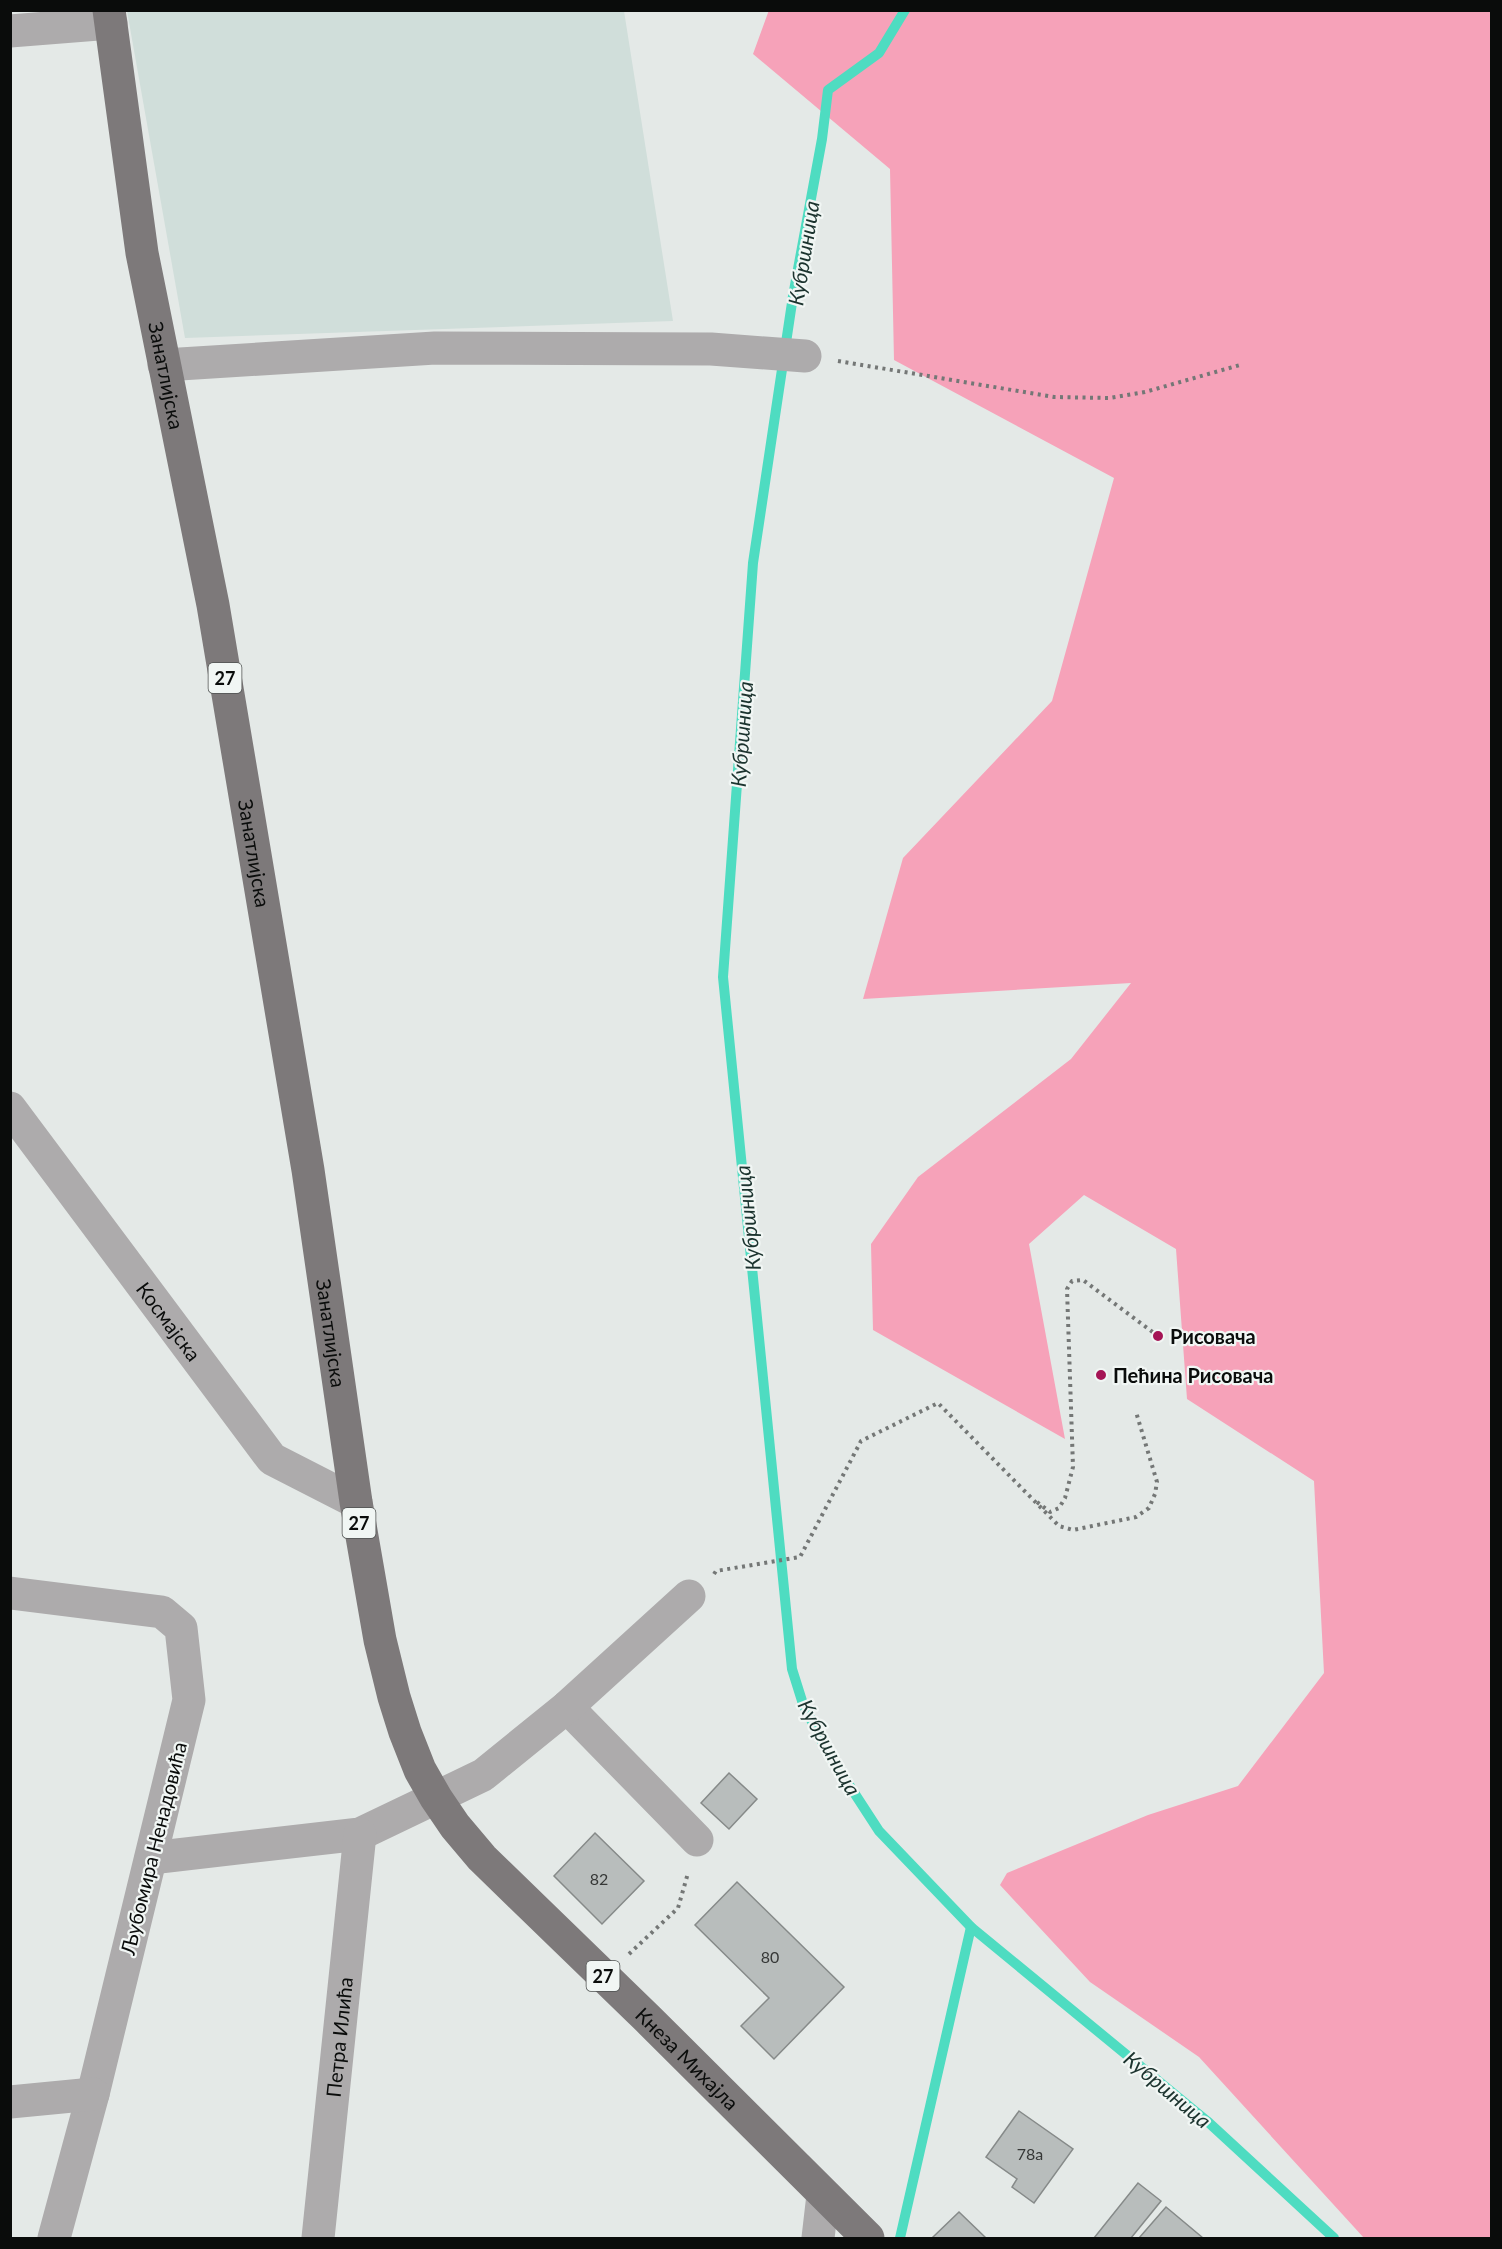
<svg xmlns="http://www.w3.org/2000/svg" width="1502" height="2249" font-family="Lato,sans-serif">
<rect width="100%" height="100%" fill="#e4e9e7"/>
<polygon fill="#d0deda" points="127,11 624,11 673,321 185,338"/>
<polygon fill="#f6a2b9" points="769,10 1491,11 1491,2238 1364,2238 1199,2057 1090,1982 1000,1885 1007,1873 1148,1815 1238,1786 1324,1673 1314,1481 1187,1399 1176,1249 1084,1195 1029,1244 1065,1439 873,1330 871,1244 918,1177 1071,1059 1131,983 863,999 903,858 1052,701 1114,478 894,360 890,169 753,54"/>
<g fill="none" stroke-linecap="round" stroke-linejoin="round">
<g stroke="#4edcc1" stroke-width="10">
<polyline points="905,10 879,53 828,90 822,139 793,296 753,563 723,977 792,1669 803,1704 827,1751 879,1831 971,1927 1207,2121 1334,2238"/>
<polyline points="900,2238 971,1927"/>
</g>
</g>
<g fill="#b8bdbc" stroke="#868a89" stroke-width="1.5">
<polygon points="729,1773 757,1799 729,1829 701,1803"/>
<polygon points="595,1833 644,1881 602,1924 554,1876"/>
<polygon points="737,1882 844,1987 774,2059 741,2026 769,1998 695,1925"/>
<polygon points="1019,2111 1073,2149 1034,2203 1012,2187 1017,2179 986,2157"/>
<polygon points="1138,2183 1161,2201 1131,2238 1094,2238"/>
<polygon points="1166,2207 1203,2238 1139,2238"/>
<polygon points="959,2212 986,2238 932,2238"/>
</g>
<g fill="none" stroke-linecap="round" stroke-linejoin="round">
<g stroke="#747776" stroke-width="4" stroke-dasharray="3 4.5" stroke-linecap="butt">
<polyline points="838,361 1054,397 1109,398 1145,392 1240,365"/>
<polyline points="1037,1502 1050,1512 1059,1508 1065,1498 1073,1467 1067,1289 1072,1281 1083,1280 1158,1336"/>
<polyline points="714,1574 716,1571 800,1557 861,1441 938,1403 1059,1526 1073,1530 1136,1517 1149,1508 1155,1494 1157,1482 1136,1412"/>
<polyline points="629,1954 678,1908 688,1873"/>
</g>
<g stroke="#adabac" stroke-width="33">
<polyline points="10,31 111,23"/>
<polyline points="164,365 435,348 711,349 805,356"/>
<path id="s1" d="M 10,1108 L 272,1459 L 356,1502"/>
<polyline points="10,1593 162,1612 181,1628 189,1700 93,2094 54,2238"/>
<polyline points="567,1707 697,1840"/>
<polyline points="151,1858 360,1834 483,1775 567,1707 689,1596"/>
<polyline points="10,2102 93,2094"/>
<path id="s2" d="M 318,2238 L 360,1834"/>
<polyline points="818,2238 823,2195"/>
</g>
<path stroke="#7d797a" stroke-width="33" id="s3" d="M 109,10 L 142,253 L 213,605 L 308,1170 L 356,1502 L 380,1640 L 394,1697 L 405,1732 L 420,1770 L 436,1798 L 455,1826 L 482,1858 L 648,2019 L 868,2238"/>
</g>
<g fill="#a51455" stroke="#f1f6f4" stroke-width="2">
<circle cx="1158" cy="1336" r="6"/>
<circle cx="1101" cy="1375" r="6"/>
</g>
<g text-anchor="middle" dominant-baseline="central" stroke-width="4.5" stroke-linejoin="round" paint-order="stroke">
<g font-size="16" fill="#363837">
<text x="599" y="1878">82</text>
<text x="770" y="1956">80</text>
<text x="1030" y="2153">78a</text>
</g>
<g fill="#f1f6f4" stroke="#4f5251" stroke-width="1.5">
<rect x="208.5" y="663" width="33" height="30" rx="4.5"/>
<rect x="342.5" y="1508" width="33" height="30" rx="4.5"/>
<rect x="586.5" y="1961" width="33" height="30" rx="4.5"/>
</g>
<g font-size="18" font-weight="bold" fill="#0a0c0b">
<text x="225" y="678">27</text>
<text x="359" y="1523">27</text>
<text x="603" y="1976">27</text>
</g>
<g font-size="20" fill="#0a0c0b" stroke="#f1f6f4">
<text stroke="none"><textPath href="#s3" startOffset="370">Занатлијска</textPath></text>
<text stroke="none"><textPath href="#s3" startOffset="856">Занатлијска</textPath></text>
<text stroke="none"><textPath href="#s1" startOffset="266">Космајска</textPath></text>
<text stroke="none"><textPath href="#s3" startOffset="1342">Занатлијска</textPath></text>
<text transform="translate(153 1848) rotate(-76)">Љубомира Ненадовића</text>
<text stroke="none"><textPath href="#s2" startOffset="202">Петра Илића</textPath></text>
<text stroke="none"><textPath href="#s3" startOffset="2184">Кнеза Михајла</textPath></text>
</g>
<g font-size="20" font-weight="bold" fill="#0a0c0b" stroke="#f1f6f4" text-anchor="start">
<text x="1170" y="1336">Рисовача</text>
<text x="1113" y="1375">Пећина Рисовача</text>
</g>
<g font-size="21" font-style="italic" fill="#1b332e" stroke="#f1f6f4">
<text transform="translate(803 253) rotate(-81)">Кубршница</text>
<text transform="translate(741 734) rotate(-86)">Кубршница</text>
<text transform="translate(747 1218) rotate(-96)">Кубршница</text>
<text transform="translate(830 1747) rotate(61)">Кубршница</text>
<text transform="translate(1168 2089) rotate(40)">Кубршница</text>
</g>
</g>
<rect width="1502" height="2249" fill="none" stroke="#0a0c0b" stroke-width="24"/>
</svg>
